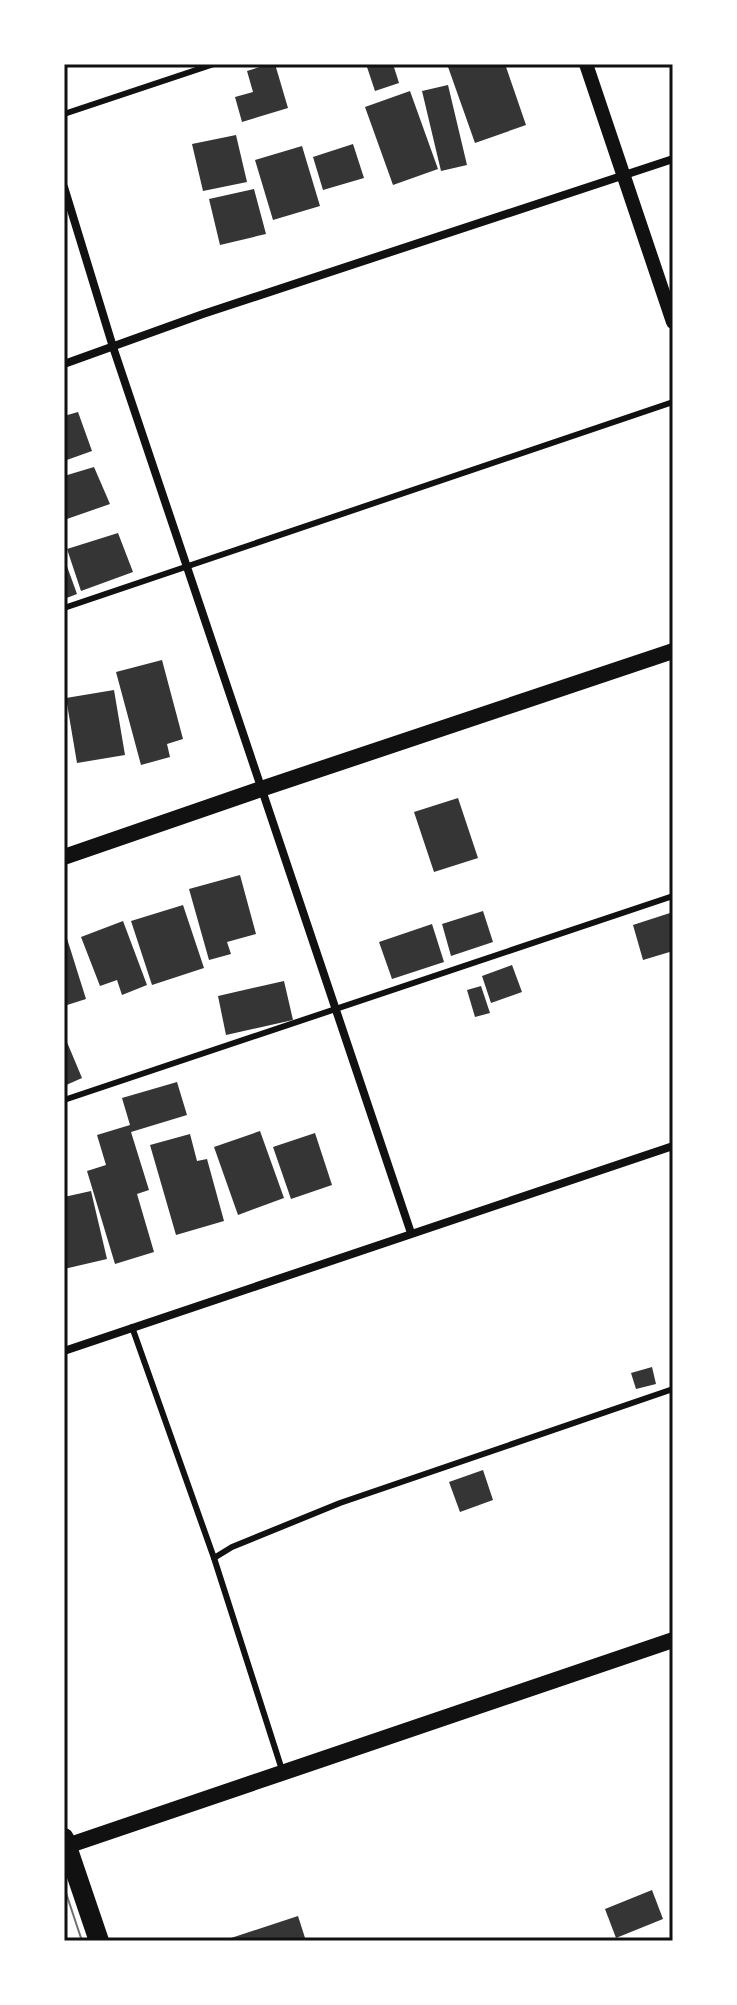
<svg xmlns="http://www.w3.org/2000/svg" width="737" height="2005" font-family="Lato,sans-serif">
<rect width="100%" height="100%" fill="#fff"/>
<g fill="#353535">
<polygon points="269,64 275,64 288,108 242,122 235,97 253,92 247,71"/>
<polygon points="366,64 393,64 399,83 375,91"/>
<polygon points="447,64 505,64 526,125 475,143"/>
<polygon points="448,85 467,165 441,171 422,91"/>
<polygon points="410,91 438,169 393,185 365,107"/>
<polygon points="236,135 247,182 203,191 192,144"/>
<polygon points="353,144 364,178 323,190 313,157"/>
<polygon points="302,146 320,206 273,220 255,160"/>
<polygon points="254,189 266,234 220,245 209,199"/>
<polygon points="78,412 92,451 64,461 64,416"/>
<polygon points="94,467 110,504 64,520 64,476"/>
<polygon points="118,533 133,572 81,591 67,549"/>
<polygon points="64,558 77,594 64,599"/>
<polygon points="162,660 183,739 167,744 170,757 141,765 116,672"/>
<polygon points="114,690 125,755 77,763 66,698"/>
<polygon points="458,798 478,858 434,872 414,812"/>
<polygon points="240,875 256,934 227,942 231,954 209,960 189,889"/>
<polygon points="183,905 204,968 152,985 131,921"/>
<polygon points="483,911 493,942 451,956 442,924"/>
<polygon points="673,912 673,951 643,960 633,925"/>
<polygon points="123,921 147,985 122,995 117,980 100,986 81,937"/>
<polygon points="432,924 444,962 392,979 379,942"/>
<polygon points="64,929 86,999 64,1006"/>
<polygon points="512,965 522,992 491,1003 482,976"/>
<polygon points="284,981 293,1020 226,1035 218,996"/>
<polygon points="481,986 490,1013 475,1017 467,990"/>
<polygon points="64,1035 82,1078 64,1086"/>
<polygon points="177,1082 187,1115 131,1132 149,1190 137,1194 154,1252 115,1264 87,1171 106,1165 97,1135 130,1125 122,1098"/>
<polygon points="260,1131 284,1198 238,1215 214,1147"/>
<polygon points="315,1133 332,1185 291,1199 273,1147"/>
<polygon points="190,1134 197,1161 207,1159 224,1221 176,1235 150,1145"/>
<polygon points="91,1191 107,1259 64,1269 64,1197"/>
<polygon points="652,1367 656,1384 636,1389 631,1373"/>
<polygon points="483,1470 493,1500 460,1512 449,1482"/>
<polygon points="652,1890 663,1919 616,1938 605,1909"/>
<polygon points="298,1916 306,1941 225,1941 225,1940"/>
</g>
<g fill="none" stroke-linecap="round" stroke-linejoin="round">
<g stroke="#111" stroke-width="6">
<polyline points="64,114 214,64"/>
<polyline points="64,608 673,402"/>
<polyline points="64,1100 673,896"/>
<polyline points="132,1327 214,1558 232,1547 340,1503 673,1389"/>
<polyline points="214,1558 283,1773"/>
</g>
<g stroke="#111" stroke-width="8">
<polyline points="64,187 113,347 411,1233"/>
<polyline points="64,364 203,314 673,159"/>
<polyline points="64,1351 673,1146"/>
</g>
<polyline stroke="#111" stroke-width="14" points="586,64 673,322"/>
<g stroke="#111" stroke-width="16">
<polyline points="64,857 261,789 673,651"/>
<polyline points="64,1847 673,1640"/>
</g>
<polyline stroke="#111" stroke-width="20" points="64,1838 99,1941"/>
<polyline stroke="#707070" stroke-width="2" points="64,1887 82,1941"/>
</g>
<rect width="737" height="2005" fill="none" stroke="#ffffff" stroke-width="132"/>
<rect x="66" y="66" width="605" height="1873" fill="none" stroke="#111" stroke-width="3"/>
</svg>
